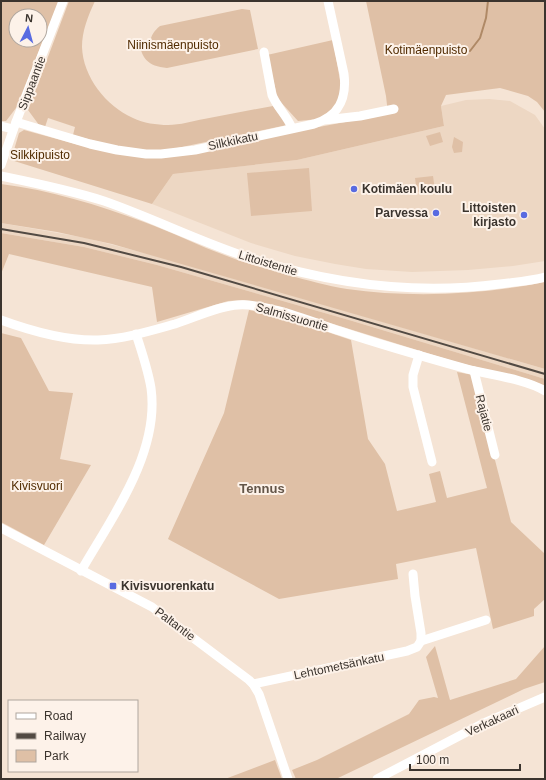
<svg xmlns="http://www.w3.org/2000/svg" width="546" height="780" font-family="Helvetica,sans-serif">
<rect width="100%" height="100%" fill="#f5e4d5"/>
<g fill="#edd7c3">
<polygon points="489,99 510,101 535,115 545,129 545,261 513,266 468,270 412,272 366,269 335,264 295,256 251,243 152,204 173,174 297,160 444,126 441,106 466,100"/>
<polygon points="1,223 86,238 160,257 545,369 545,379 349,320 157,265 84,247 1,233"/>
</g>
<g fill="#dfc0a6" fill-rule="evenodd">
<path d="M 1,1 L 59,1 L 16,108 L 6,121 L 1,121 ZM 16,16 L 40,16 L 40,40 L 16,40 Z"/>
<path d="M 69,1 L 95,1 C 88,16 82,31 82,47 C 83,77 106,106 133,118 C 143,123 157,125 168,125 C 180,125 193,121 204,119 C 227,115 250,110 273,106 L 287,125 L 158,152 L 118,147 L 73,135 L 75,127 L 48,118 L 45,127 L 39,125 L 28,110 Z"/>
<polygon points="366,1 545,1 545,112 537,102 528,96 500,88 446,95 441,106 444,126 297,160 173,174 152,204 11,160 19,133 24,130 79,145 136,156 292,132 388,114 386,96"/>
<path d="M 242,9 L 250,10 L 258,49 L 167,68 C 148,66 141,59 139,39 L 150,43 C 151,35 154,31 160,26 Z"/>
<polygon points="333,40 342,92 336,107 319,119 298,121 278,99 267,55"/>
<polygon points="440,132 443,142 430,146 426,136"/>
<polygon points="454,137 463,142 462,152 454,153 452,147"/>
<polygon points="309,168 312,211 251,216 247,173"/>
<polygon points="433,176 435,190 417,192 415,178"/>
<path d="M 1,184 C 50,190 98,205 144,222 C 172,232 199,246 227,256 C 247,264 268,269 288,275 C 307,280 327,286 347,289 C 410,298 482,295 545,282 L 545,369 L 112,244 L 57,232 L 1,223 Z"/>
<polygon points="1,233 84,247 157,265 349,320 545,379 545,386 530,380 456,362 301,314 259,303 244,300 228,301 157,322 152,287 9,254 1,274"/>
<polygon points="249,310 286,318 351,340 368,439 385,464 397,511 436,502 429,474 440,471 447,498 487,488 457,372 473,375 511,522 545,554 545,599 534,609 534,616 493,629 476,548 396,564 398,579 279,599 168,539 224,413"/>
<polygon points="1,333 21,338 49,391 73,393 60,459 91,465 44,545 1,522"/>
<polygon points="435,646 450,700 516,679 545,646 545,682 524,689 336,779 296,779 292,770 317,760 409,714 419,700 434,697 438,698 426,657"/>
<polygon points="275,760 282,779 225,779"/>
</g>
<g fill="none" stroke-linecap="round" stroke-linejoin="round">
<polyline stroke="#af8966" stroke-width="2" points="470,51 480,38 486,18 488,1"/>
<g stroke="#fff" stroke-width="9">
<path d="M 264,52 L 272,95 C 277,107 287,116 292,128"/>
<polyline points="325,120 360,116 394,109"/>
<path d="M 16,122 L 90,144 L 117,150 L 146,154 L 161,154 L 195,150 L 314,124 C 339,116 347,99 344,74 L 328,1"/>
<polyline points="1,126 13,129"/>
<polyline points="1,165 16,122 63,1"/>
<path d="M 1,176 C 35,183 70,190 104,201 C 153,218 200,242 250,258 C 331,284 415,295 500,284 C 515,282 530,281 545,277"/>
<path d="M 1,320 C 31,331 65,341 98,340 C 124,339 150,331 175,324 C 194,318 218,306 238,305 C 267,303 312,322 340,331 C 382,345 424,357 467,369 C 490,375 525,379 545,391"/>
<polyline points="419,355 413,375 413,387 432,462"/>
<polyline points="474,371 495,455"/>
<polyline points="1,528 152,607 249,680 253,684 259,694 288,779"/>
<path d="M 81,571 C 112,517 160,453 151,388 C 148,370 142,352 136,334"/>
<polyline points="413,574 415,596 421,633 421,641"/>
<polyline points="253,684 407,651 417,647 421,641 486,620"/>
<polyline points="377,779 484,723 545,697"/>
</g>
<polyline stroke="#524a43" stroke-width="2" points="1,229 84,243 181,267 545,374"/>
</g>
<g fill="#596be1" stroke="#fdf2e9" stroke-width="1.5">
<circle cx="354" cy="189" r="4"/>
<circle cx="436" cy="213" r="4"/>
<circle cx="524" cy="215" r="4"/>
<rect x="109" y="582" width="8" height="8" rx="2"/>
</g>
<g text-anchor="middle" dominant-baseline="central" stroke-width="4" stroke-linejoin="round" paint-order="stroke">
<g font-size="12" fill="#512b00" stroke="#fdf2e9">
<text x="173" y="45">Niinismäenpuisto</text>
<text x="426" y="50">Kotimäenpuisto</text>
<text x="40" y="155">Silkkipuisto</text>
<text x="37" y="486">Kivisvuori</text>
</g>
<g font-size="12" fill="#3b342e" stroke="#fdf2e9">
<text transform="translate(32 83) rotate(-69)">Sippaantie</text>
<text transform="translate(233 141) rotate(-12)">Silkkikatu</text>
<text transform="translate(268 263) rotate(17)">Littoistentie</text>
<text transform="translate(292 317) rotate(16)">Salmissuontie</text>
<text transform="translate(484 413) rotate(76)">Rajatie</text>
<text transform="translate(175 624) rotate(37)">Paltantie</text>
<text transform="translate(339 666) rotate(-12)">Lehtometsänkatu</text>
<text transform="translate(492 721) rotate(-25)">Verkakaari</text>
</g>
<g font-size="12" font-weight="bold" fill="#3b342e" stroke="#fdf2e9" text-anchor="start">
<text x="362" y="189">Kotimäen koulu</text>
<text x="516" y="208" text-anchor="end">Littoisten<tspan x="516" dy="14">kirjasto</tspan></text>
<text x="428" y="213" text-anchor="end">Parvessa</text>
<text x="121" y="586">Kivisvuorenkatu</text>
</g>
<g font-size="13" font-weight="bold" fill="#635548" stroke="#fdf2e9">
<text x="262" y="488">Tennus</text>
</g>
</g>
<rect width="546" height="780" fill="none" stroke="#3b342e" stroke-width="4"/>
<rect x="8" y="700" width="130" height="72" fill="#fdf2e9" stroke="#afa69e"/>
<rect x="16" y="713" width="20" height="6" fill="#ffffff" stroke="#afa69e"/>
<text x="44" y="720" font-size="12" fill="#3b342e">Road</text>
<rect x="16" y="733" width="20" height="6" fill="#524a43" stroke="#afa69e"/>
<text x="44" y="740" font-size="12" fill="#3b342e">Railway</text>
<rect x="16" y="750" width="20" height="12" fill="#dfc0a6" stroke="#afa69e"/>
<text x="44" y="760" font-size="12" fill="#3b342e">Park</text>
<g transform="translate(28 28) rotate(6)"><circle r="19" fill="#fdf2e9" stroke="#afa69e"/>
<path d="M0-3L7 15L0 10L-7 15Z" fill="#596be1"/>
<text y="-6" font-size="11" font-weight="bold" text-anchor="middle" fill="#3b342e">N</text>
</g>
<path d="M410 764v6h110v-6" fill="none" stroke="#3b342e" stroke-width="2"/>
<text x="416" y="764" font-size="12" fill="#3b342e" stroke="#fdf2e9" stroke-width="3" paint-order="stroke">100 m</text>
</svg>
